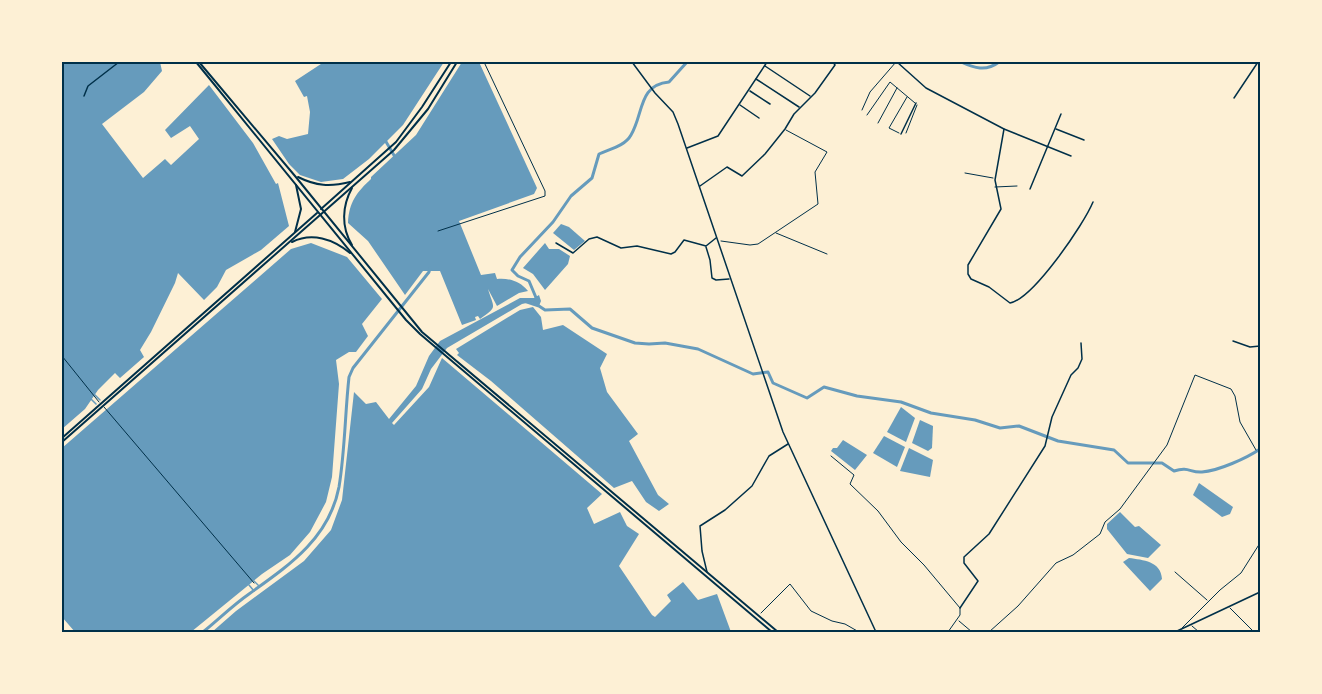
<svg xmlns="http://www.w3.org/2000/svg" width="1322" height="694" font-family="Overpass,sans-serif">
<rect width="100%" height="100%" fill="#fdf0d5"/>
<g fill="#669bbc">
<polygon points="62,62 160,62 162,71 144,92 102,124 143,178 165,159 171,165 199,139 190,126 171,138 165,130 209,85 253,143 276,184 278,183 289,226 261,250 226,270 217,287 204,300 178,273 175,283 151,332 140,350 144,357 120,378 115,373 98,390 85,409 62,429"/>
<polygon points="324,62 444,62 403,125 369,159 343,179 321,182 300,175 289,164 272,139 279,136 287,139 308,134 310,112 307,96 304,97 295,81"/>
<path d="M 462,62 L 479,62 L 537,188 L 534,194 L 459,221 L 481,275 L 495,273 L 497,279 C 509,278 520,281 528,291 L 519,293 L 497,306 L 488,289 C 494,309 498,306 480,319 L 478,316 L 475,317 L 476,320 L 462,325 L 440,271 L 423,271 L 405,295 L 368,241 L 348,223 C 349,202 357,192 371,179 L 371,177 L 416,135 Z"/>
<polygon points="561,224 569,227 585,241 574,250 553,233"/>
<polygon points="311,243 347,257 382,299 362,324 368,336 356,352 349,352 336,360 339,384 332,477 326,502 310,532 290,555 262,574 191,632 75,632 62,617 62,448 291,249"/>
<polygon points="545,243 549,249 559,249 570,256 568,264 545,290 533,274 523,268"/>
<polygon points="539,295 541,301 539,306 531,302 522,304 447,348 431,369 422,389 392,423 394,425 429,387 442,358 602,494 587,508 594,524 620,512 627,526 639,534 619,566 652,615 655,617 671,601 667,595 683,582 698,600 717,594 731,632 212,632 236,611 304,561 331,530 342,500 354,392 366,404 376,402 389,419 416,386 429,356 440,341 520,298 534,298"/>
<polygon points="533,307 541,317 543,330 563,325 607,354 600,368 607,392 638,434 629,441 658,495 669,504 659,511 646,502 632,481 614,488 491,381 457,355 459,353 456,349 520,310"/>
<polygon points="901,407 915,418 906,442 887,432"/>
<polygon points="920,420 933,426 932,448 928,451 912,443"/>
<polygon points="884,436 905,447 897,467 873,453"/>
<polygon points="843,440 867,455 855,470 831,451 833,448 837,448"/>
<polygon points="909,448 933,460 930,477 900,471"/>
<polygon points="1199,483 1233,507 1230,514 1222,517 1193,495"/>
<polygon points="1120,512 1135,527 1139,526 1161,545 1148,558 1127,554 1107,529 1107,524"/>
<path d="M 1129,558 C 1143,560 1161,561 1162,579 L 1150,591 L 1123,562 Z"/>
</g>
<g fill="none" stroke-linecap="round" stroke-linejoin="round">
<g stroke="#669bbc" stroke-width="1.5">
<polyline points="94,394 100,400"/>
<polyline points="91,399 96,404"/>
<polyline points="254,581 259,586"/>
<polyline points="249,585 254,591"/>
</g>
<g stroke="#669bbc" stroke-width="3">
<path d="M 961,62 C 974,68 986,72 999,62"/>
<polyline points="385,140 395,157"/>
<path d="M 537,300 L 529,281 L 518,276 L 512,270 L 520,257 L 553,222 L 571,196 L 592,178 L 599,154 C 610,149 625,146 631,135 C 644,113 638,85 669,82 L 687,62"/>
<path d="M 524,301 L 539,306 L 545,310 L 570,309 L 592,328 L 635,343 L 649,344 L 665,343 L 698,349 L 753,374 L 768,372 L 773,383 L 807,398 L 824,387 L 857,396 L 901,402 L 931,413 L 975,420 L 1000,428 L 1019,426 L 1058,441 L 1114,450 L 1128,463 L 1162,463 L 1174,471 C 1189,466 1190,473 1202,472 C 1218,471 1247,458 1260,449"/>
<path d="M 203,632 C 218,620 233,605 249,594 C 288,566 329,539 339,487 C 345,451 345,413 349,377 L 353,368 L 429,272 L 430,268"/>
</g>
<g stroke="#003049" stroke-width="1">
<polyline points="862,110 870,92 896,62"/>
<polyline points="867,115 890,82 915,103"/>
<polyline points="878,123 897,88"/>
<polyline points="899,133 889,128 907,97"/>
<polyline points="906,133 917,105"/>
<polyline points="965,173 993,178"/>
<polyline points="995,187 1017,186"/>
<polyline points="438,231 545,196 545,191 484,62"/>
<polyline points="776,233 827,254"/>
<polyline points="721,241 750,245 758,244 818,204 815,172 827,152 786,130"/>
<polyline points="62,356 99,402"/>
<polyline points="104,407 254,583"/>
<polyline points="1259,454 1260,456"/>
<polyline points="831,456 854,475 850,484 878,511 901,542 924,565 960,608 960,615 948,632"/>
<polyline points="1175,572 1207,600"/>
<polyline points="1230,608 1254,632"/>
<polyline points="761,613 790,584 811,611 832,621 845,624 859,632"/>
<polyline points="959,621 972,632"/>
<polyline points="1192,626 1199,632"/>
<polyline points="1182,628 1220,590 1241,573 1260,543"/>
<polyline points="989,632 1018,606 1056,563 1073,555 1100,534 1105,522 1120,509 1167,445 1195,375 1231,389 1235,396 1240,422 1256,450"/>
</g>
<g stroke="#003049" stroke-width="1.5">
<polyline points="897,62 926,88 1004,129 1071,156"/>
<polyline points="765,66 810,96"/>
<polyline points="756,79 799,107"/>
<polyline points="750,91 770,104"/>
<polyline points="84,96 88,86 119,62"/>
<polyline points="1234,98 1258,62"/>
<polyline points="740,105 759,118"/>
<path d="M 1004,129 L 995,180 L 1001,209 L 968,265 L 968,274 L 971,279 L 989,287 L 1010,303 C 1033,299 1084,224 1093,202"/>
<polyline points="1056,129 1084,140"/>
<polyline points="901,134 916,103"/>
<polyline points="687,148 718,136 767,62"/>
<polyline points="700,186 727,167 742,176 765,154 785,129 794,114 815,93 835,65 833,62"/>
<polyline points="1030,189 1061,114"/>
<polyline points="556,243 573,253 589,239 597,237 621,248 637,246 671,254 675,252 684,240 706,246 716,238"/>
<polyline points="706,247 710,260 712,278 716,280 729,279"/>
<polyline points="1233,341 1250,347 1260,346"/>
<polyline points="707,572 702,551 700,526 725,510 752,486 769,456 788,444"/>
<polyline points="960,608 978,581 964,563 964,557 989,534 1045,446 1052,417 1071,375 1078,368 1082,359 1081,343"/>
</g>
<g stroke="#003049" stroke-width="1.5">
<polyline points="632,62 655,93 673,112 678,124 783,432 876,632"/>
<polyline points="1175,632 1260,592"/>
</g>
<g stroke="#003049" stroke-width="2">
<polyline points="196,62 406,320 420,334 772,632"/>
<polyline points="199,62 295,176 422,332 778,632"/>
<path d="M 298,177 C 316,186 330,187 350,182"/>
<polyline points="321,209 396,142 422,107 451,62"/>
<polyline points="295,232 301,209 296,185"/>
<path d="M 292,242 C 312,232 333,239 350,253"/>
<path d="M 352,245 C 341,227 342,206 352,188"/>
<polyline points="62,438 317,213"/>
<polyline points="62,442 394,150 428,109 457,62"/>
</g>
</g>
<rect width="1322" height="694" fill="none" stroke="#fdf0d5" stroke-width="126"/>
<rect x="63" y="63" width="1196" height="568" fill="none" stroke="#003049" stroke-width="2"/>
</svg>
